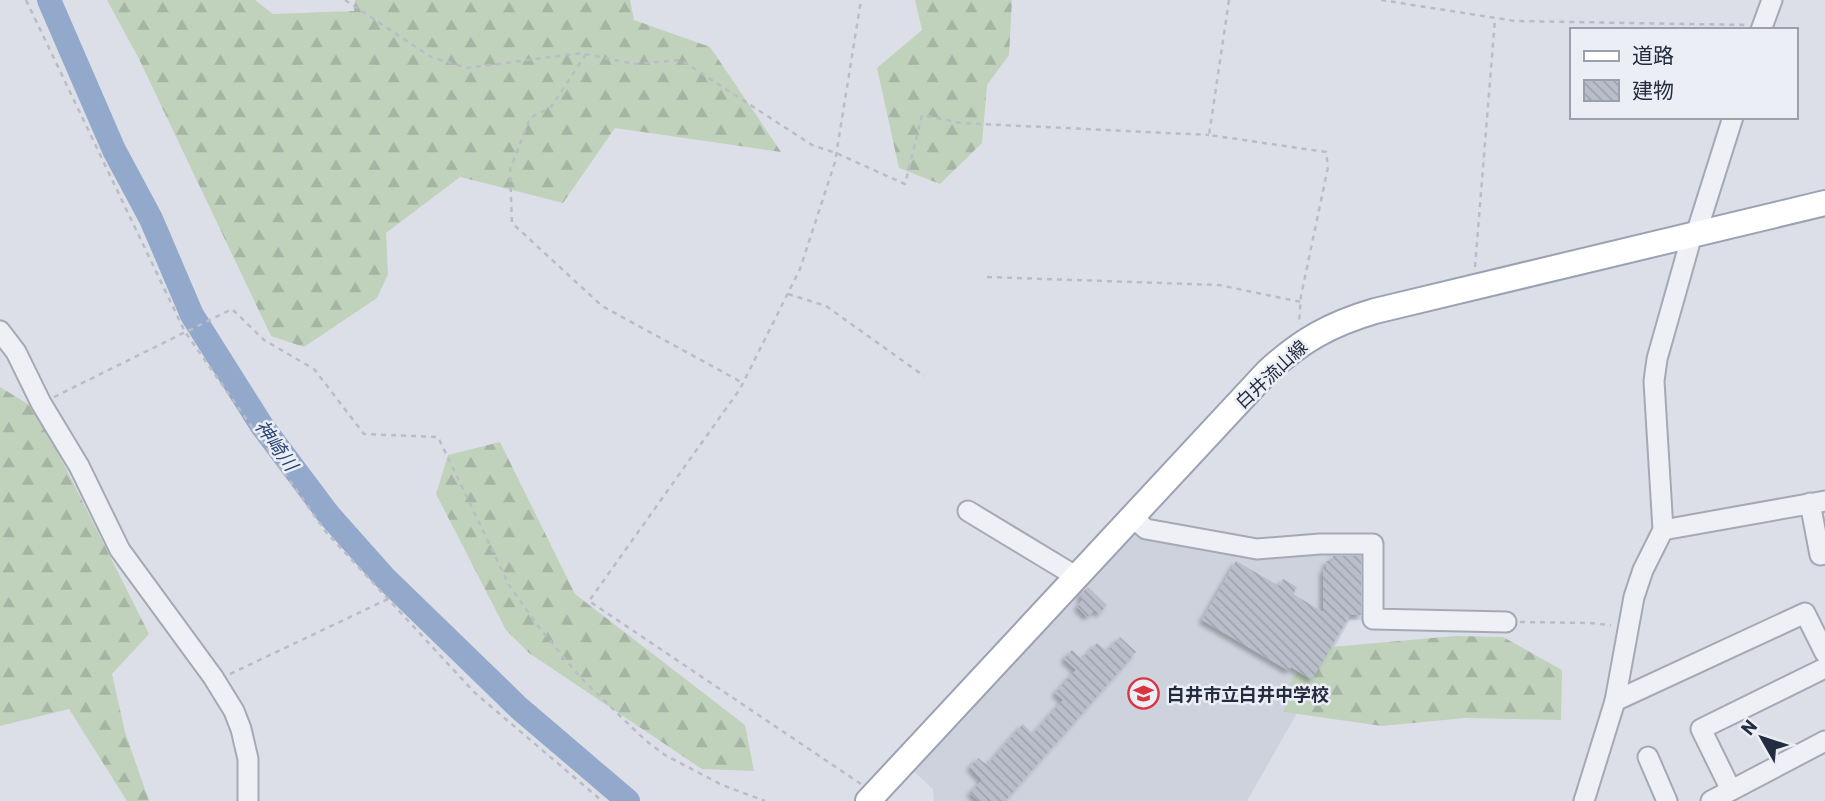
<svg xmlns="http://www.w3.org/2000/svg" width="1825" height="801" font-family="Barlow,'Noto Sans JP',sans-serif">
<defs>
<pattern id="forest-firs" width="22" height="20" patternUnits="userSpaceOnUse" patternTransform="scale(1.75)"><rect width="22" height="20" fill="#c0d2bc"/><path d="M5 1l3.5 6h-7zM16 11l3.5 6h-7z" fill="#a5b4a3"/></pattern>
<pattern id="building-back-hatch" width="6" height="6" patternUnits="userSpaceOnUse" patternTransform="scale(1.75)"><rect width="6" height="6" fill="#b8beca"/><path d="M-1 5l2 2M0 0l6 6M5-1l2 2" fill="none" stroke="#9ea3af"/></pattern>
<filter id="shadow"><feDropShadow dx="-3.5" dy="3.5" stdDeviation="2" flood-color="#0004"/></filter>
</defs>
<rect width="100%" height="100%" fill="#dcdfe7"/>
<polygon fill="#cdd2dd" points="1134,528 1143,533 1369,549 1368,620 1350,620 1247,801 934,801 933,789 911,769"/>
<g fill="url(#forest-firs)">
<polygon points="107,0 255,0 273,14 354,11 355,0 630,0 634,20 710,47 781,152 615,128 563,203 460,177 386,233 388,274 377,298 304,347 271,336 139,59"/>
<polygon points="915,0 1012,0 1009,55 987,85 982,143 940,184 899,168 877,68 922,30"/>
<polygon points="0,387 36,409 149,634 112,674 125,732 149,801 127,801 69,709 0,726"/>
<polygon points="500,442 575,594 745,725 754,771 702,769 529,653 506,630 436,494 448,455"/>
<polygon points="1455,636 1503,637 1562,670 1561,720 1465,718 1382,726 1284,712 1292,678 1320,648"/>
</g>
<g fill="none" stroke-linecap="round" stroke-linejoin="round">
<polyline stroke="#93a9cb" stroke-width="24" points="49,0 114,150 151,219 192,315 262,426 328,514 384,577 519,708 628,801"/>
</g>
<g fill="url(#building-back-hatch)" filter="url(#shadow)">
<polygon points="1333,556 1361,556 1361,615 1350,615 1312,680 1291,667 1289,671 1202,620 1236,561 1279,586 1283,579 1297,587 1293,594 1323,612 1323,569 1326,569 1326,561 1333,561"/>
<polygon points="1088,587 1107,605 1099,614 1095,610 1087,617 1077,607 1083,599 1079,596"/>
<polygon points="1120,637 1136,652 1005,801 979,801 970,793 982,780 970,767 978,758 987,765 1023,724 1033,734 1063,700 1055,693 1076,670 1064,659 1072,650 1082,659 1097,643 1107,651"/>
</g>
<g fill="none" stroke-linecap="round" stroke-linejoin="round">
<defs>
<g id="minor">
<polyline points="1761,30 1772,0"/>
<polyline points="1696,234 1733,117"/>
<polyline points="0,331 16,352 41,403 79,466 120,550 213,677 234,711 241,729 248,759 248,801"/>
<polyline points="1810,503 1820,555 1825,554"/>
<polyline points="968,511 1077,577"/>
<polyline points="1132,517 1146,529 1257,549 1320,544 1373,544 1373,619 1506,622"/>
<polyline points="1663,530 1825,501"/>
<polyline points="1615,701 1805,613 1825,653"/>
<polyline points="1648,757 1667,801"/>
<polyline points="1731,790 1701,729 1825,668"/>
<polyline points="1584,801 1615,701 1634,597 1643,570 1663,530 1654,381 1657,359 1692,235"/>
<polyline points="1711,801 1825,741"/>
</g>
<path id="major" d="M 868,801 L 1268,371 C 1302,340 1331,324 1375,311 L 1825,203"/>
</defs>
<use href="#minor" stroke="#a5a9b5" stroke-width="23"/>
<use href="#major" stroke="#9aa2b4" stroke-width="28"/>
<g stroke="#babdc6" stroke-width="2.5" stroke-dasharray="5 5" stroke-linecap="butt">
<polyline points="26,0 185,332 326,532 474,692 602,801"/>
<polyline points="345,0 431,57 467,68 581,53 634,64 681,60 812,145 836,153 905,184 922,115 961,123 1209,135"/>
<polyline points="1229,0 1209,135 1326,152 1328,167 1301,296 1299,322"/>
<polyline points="1381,0 1515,21 1747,25"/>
<polyline points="586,54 551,107 530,118 510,170 512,223 602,306 743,383"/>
<polyline points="1475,267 1495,19"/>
<polyline points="987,277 1219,285 1301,302"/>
<polyline points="788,294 826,306 924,376"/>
<polyline points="54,397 232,309 264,340 314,369 364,434 438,437 509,585 538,626 580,677 645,740 665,755 722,785 765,801"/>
<polyline points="1520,622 1591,623 1611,625"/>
<polyline points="230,674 388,599"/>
<polyline points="861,784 589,601 740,389 800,269 835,162 861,0"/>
</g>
<use href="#minor" stroke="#eff0f5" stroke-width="19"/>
<use href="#major" stroke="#fff" stroke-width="24"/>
</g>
<defs>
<symbol id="school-ring" viewBox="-11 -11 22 22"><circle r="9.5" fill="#ebeef5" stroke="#d9343f" stroke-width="1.5"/><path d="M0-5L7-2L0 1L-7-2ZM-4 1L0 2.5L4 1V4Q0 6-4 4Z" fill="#d9343f"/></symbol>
</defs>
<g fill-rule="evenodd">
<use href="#school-ring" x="1126" y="676" width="35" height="35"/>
</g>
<g text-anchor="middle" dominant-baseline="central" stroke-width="5" stroke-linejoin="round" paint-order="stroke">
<g font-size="18" fill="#242c3f" stroke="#ebeef5">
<text transform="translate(1271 374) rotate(-43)">白井流山線</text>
</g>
<g font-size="18" font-weight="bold" fill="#242c3f" stroke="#ebeef5" text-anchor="start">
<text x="1167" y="694">白井市立白井中学校</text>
</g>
<g font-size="19" font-style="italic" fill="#2b4676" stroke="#ebeef5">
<text transform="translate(277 445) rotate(54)">神崎川</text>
</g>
</g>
<rect x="1570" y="28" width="228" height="91" fill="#ebeef5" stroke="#9ba0ac" stroke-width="2"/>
<rect x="1584" y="51" width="35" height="10" fill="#ffffff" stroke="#9ba0ac" stroke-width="2"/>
<text x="1632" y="63" font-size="21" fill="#242c3f">道路</text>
<rect x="1584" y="80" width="35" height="21" fill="url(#building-back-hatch)" stroke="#9ba0ac" stroke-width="2"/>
<text x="1632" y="98" font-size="21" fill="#242c3f">建物</text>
<g transform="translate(1762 738) rotate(309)" stroke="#ebeef5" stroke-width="5" paint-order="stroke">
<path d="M0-5L12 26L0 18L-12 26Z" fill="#242c3f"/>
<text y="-10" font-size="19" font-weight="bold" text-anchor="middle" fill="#242c3f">N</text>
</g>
</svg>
